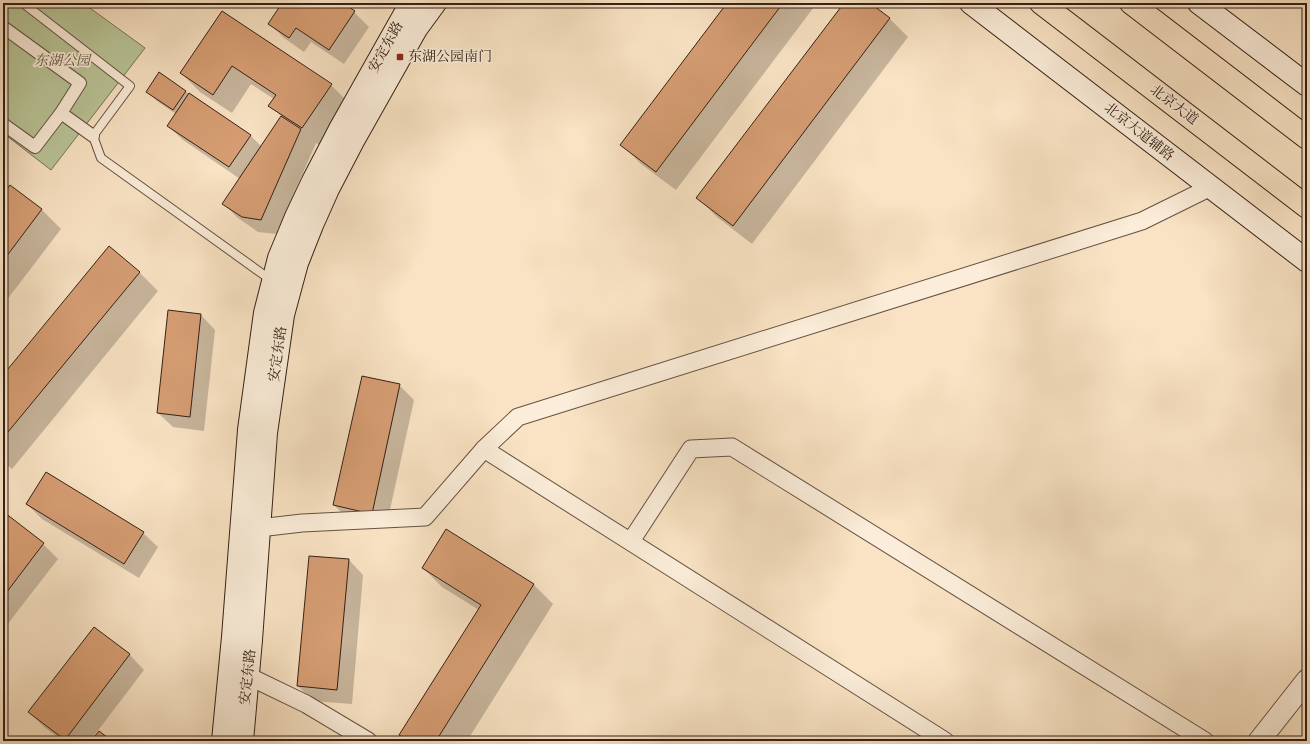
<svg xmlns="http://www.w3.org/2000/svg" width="1310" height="744" font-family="'IM FELL English','Noto Serif SC',serif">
<rect width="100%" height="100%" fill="#f9e3c4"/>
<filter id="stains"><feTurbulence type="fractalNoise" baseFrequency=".005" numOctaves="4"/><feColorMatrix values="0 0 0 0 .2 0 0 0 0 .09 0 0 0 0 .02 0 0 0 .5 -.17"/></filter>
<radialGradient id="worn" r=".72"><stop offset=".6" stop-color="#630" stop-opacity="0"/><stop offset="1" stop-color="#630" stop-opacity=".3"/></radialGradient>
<polygon fill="#b9c598" stroke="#777257" points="3,3 83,3 145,48 51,170 3,133"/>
<g fill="#0003">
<polygon points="283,3 341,3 354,12 369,27 344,64 311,42 304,52 284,38 269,23"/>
<polygon points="729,3 817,3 676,190 641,164 622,145"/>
<polygon points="845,3 869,3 889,18 908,37 752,244 717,217 698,198"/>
<polygon points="222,12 331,85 350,104 321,146 316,143 276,234 258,232 238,218 224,204 240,179 183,140 168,126 176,114 157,101 147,91 185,91 250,135 262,147 282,117 270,105 274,99 251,84 232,113 200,92 181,73"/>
<polygon points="10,186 42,210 61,229 3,305 3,196"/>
<polygon points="139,272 158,291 12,469 3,462 3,377"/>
<polygon points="201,315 215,330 204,431 173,427 158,413"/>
<polygon points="399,385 414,400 386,528 349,520 334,505"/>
<polygon points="27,504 143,533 158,547 139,578 42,519"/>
<polygon points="5,515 43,544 58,559 3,630 3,517"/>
<polygon points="446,530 534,585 553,604 467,741 407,741 401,735 479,610 442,587 423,568"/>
<polygon points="349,560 363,575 352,704 313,701 298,686"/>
<polygon points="94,628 130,655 144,670 90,741 63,741 44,727 29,712"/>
</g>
<g fill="#d69d73" stroke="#352016">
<polygon points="282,3 343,3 355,11 329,50 296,28 289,38 268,24"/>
<polygon points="727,3 783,3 656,172 620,145"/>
<polygon points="844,3 870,3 890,18 733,226 696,198"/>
<polygon points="222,11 332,84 302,128 268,106 276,95 232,66 213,95 180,73"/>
<polygon points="159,72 186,91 173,110 146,92"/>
<polygon points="189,93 251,135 229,167 167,126"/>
<polygon points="281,116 301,129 261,220 242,217 222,204"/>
<polygon points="10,185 42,209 3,261 3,195"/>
<polygon points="109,246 140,272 3,438 3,375"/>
<polygon points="168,310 201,314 190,417 157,413"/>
<polygon points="362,376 400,384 372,514 333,505"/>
<polygon points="46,472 144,532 124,564 26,504"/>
<polygon points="5,513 44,543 3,597 3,515"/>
<polygon points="446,529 534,584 436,741 409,741 399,735 481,605 422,568"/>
<polygon points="309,556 349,559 337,690 297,686"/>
<polygon points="94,627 130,654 65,740 28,712"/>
<polygon points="99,731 112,741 91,741"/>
</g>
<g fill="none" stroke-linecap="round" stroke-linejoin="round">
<defs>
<polyline id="service" points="23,3 130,86 93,136 101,158 271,280"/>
<g id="pedestrian">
<polyline points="3,27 80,83 61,113 93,136"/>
<polyline points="3,124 35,147 61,113"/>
</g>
<g id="minor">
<polyline points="484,449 945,741"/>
<polyline points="259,528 302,523 425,517 484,449 518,417 1142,221 1211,187"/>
<polyline points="631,541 691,449 732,447 1205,741"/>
<polyline points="248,676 306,704 368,741"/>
</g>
<polyline id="tertiary" points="1259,741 1307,680"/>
<g id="secondary">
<polyline points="971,3 1307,261"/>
<polyline points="1199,3 1307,85"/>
<polyline points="223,741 233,637 249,430 265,313 279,258 296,217 313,181 339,131 411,3"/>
<polyline points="242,741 251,640 266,433 283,315 297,263 312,225 328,189 354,139 416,29 435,3"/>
</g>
<g id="primary">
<polyline points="1041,3 1307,207"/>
<polyline points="1131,3 1307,138"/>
</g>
</defs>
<use href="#service" stroke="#665142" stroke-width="10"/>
<use href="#pedestrian" stroke="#665142" stroke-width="14"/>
<use href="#minor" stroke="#665142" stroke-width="19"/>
<use href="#tertiary" stroke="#665142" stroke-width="23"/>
<use href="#secondary" stroke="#352016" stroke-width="24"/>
<use href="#primary" stroke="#352016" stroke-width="24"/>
<use href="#service" stroke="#fbedd9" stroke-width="8"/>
<use href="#pedestrian" stroke="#fbedd9" stroke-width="12"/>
<use href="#minor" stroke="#fbedd9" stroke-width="17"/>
<use href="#tertiary" stroke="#fbedd9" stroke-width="21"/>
<use href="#secondary" stroke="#fbedd9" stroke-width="22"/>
<use href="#primary" stroke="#f9e3c4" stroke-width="22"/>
</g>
<rect fill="#8f2418" stroke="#fbedd9" stroke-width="1.5" x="396" y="53" width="8" height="8" rx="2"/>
<g text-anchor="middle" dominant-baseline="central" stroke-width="3.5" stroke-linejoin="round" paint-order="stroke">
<g font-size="14" fill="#352016" stroke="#fbedd9">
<text transform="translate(386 47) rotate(-61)">安定东路</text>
<text transform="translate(1174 105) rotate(37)">北京大道</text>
<text transform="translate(1139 132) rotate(38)">北京大道辅路</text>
<text transform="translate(278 354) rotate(-82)">安定东路</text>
<text transform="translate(248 677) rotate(-84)">安定东路</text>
</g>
<g font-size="14" fill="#352016" stroke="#fbedd9" text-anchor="start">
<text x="408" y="57">东湖公园南门</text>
</g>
<g font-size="14" font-style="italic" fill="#5d523d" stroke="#fbedd9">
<text x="62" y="61">东湖公园</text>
</g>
</g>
<rect width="1310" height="744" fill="none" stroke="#f9e3c4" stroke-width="16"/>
<rect x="4" y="4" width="1302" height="736" fill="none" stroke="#352016" stroke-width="2"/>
<rect x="8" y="8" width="1294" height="728" fill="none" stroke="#352016"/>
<rect width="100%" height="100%" filter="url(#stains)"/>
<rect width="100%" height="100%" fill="url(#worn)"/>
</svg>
